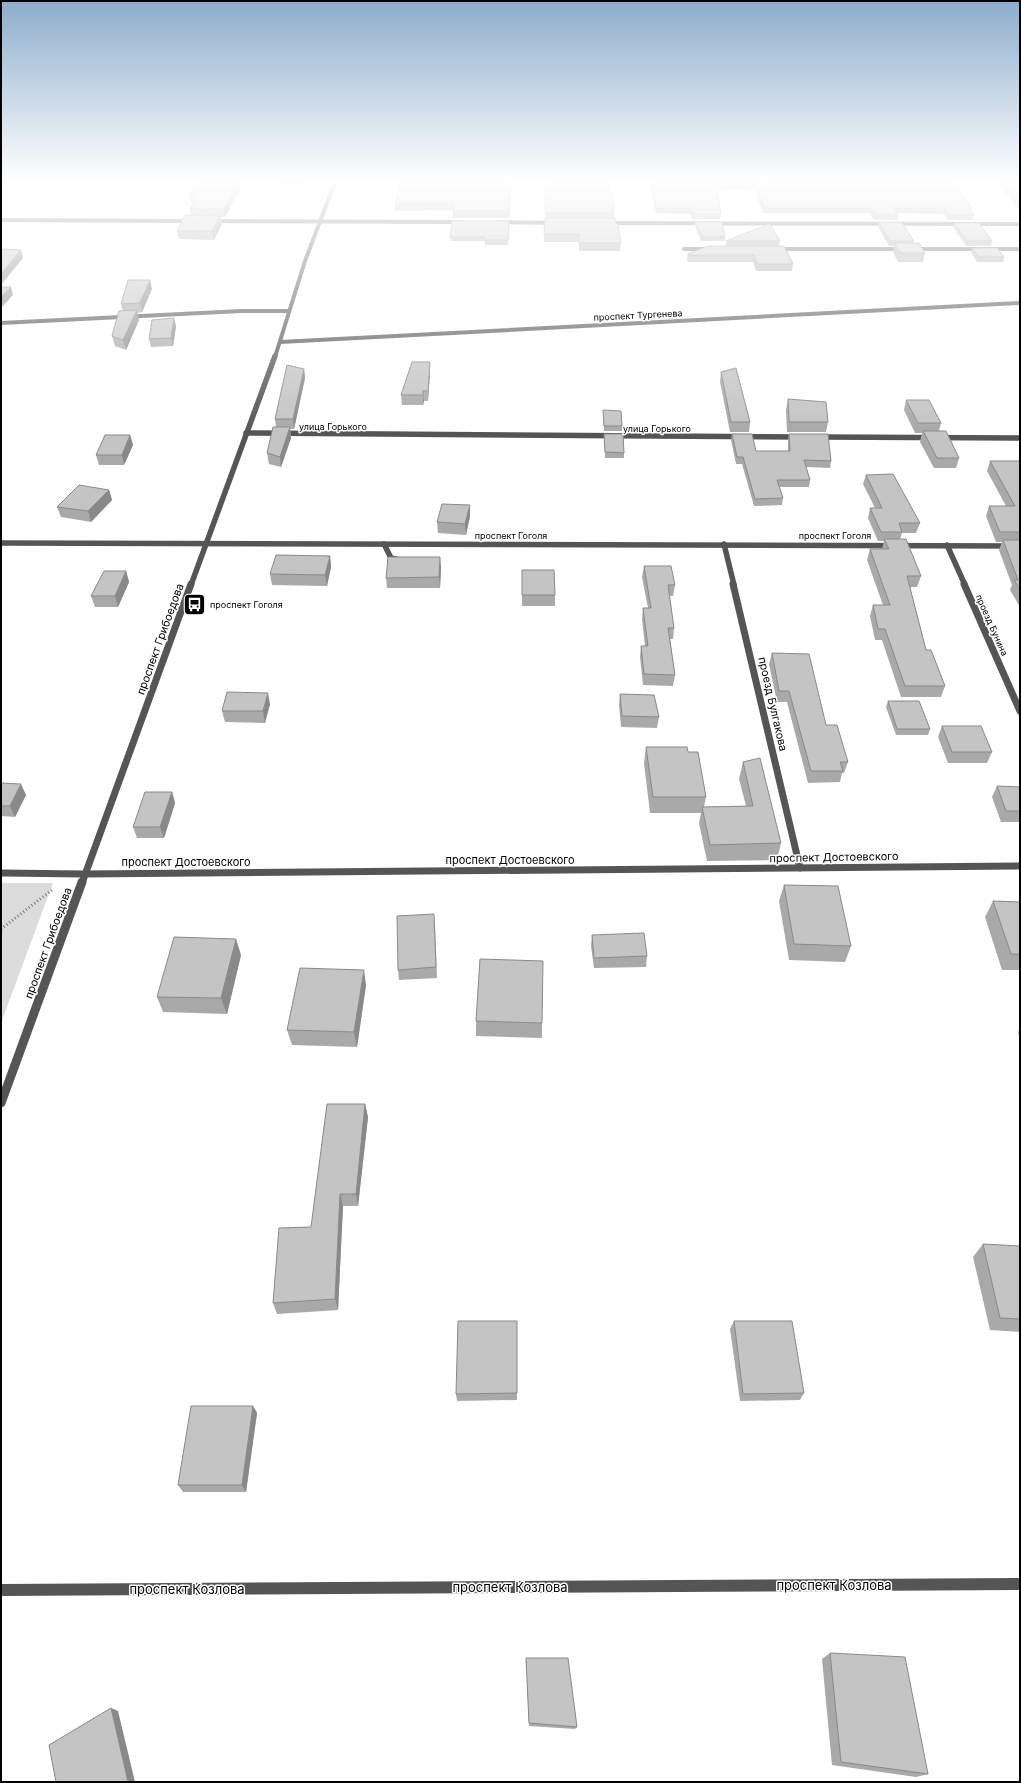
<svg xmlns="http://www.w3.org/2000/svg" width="1021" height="1783" font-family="Inter,sans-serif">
<rect width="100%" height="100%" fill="#fff"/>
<polygon fill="#dcdcdc" points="1,883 53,883 1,1023"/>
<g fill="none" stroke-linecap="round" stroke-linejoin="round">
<polyline stroke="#777" stroke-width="3" stroke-dasharray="1 2.5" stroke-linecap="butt" points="1,929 52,890"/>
<polyline stroke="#555" stroke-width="5.5" points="384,544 391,558 400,560"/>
<g stroke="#555" stroke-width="4">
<polyline points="1,220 192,221"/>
<polyline points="212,221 462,222"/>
<polyline points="498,222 554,223"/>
<polyline points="606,223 1020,224"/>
<polyline points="684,249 711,249"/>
<polyline points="775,249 1020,249"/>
<polyline points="1,323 241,311 288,311"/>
<polyline points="280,342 1020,303"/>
</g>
<g stroke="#555" stroke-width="5.5">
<polyline points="246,433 799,437"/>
<polyline points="819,437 1020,438"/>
<polyline points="1,543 1020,546"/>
<polyline points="724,544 734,585"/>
<polyline points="947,545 965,585"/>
</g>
<g stroke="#555" stroke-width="7">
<polyline points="733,584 800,868"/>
<polyline points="964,584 1020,711"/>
<polyline points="1,873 84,874 1020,866"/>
</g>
<polyline stroke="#555" stroke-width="12" points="1,1590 1020,1584"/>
<polyline stroke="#555" stroke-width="4" points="275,357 305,261 335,182"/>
<polyline stroke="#555" stroke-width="5.5" points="191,585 275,356"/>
<polyline stroke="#555" stroke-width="7" points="82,883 191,584"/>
<polyline stroke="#555" stroke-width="9" points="1,1103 82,882"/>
</g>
<g fill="#a9a9a9">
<polygon points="196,182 310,182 310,184 243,183 225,217 221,217 222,224 214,240 179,239 177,231 191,215 190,209 194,202 191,202 190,193"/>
<polygon points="400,182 512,182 509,218 453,218 453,210 395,211 395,204"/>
<polygon points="546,182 614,213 614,218 621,243 620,251 579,251 579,242 544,242"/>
<polygon points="650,182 1020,182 1020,210 997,183 952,182 972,208 971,211 974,215 972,220 948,220 944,214 897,213 898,215 897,220 874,220 870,213 763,213 755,190 717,190 721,214 720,219 692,219 690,214 656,213"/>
<polygon points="695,222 725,237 725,241 701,241 695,226"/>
<polygon points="879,222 914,241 913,243 925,253 923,262 898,262 893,252 894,246 889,246 878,227"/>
<polygon points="954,223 992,241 991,246 966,246 953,227"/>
<polygon points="509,225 508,245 485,245 485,241 451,241 450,237"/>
<polygon points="726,241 780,241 779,246 725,246"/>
<polygon points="784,246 793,264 792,271 756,271 753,262 688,262 687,260 688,254"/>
<polygon points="972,248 1004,257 1003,262 977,262 971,252"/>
<polygon points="152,289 142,312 137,313 139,320 126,350 115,346 112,336 123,311 121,304"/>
<polygon points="176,326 173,346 151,347 149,339"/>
<polygon points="304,369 305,378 294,429 290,429 291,438 281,467 269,464 267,453 276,427 275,419"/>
<polygon points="430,372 428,401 424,401 423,405 402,405 401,395"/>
<polygon points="721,372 750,422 749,432 730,432 720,382"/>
<polygon points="788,399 828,422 826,432 787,432 786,410"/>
<polygon points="906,400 941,423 939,431 959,458 956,468 934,468 920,442 922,433 915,433 904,410"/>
<polygon points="603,410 622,426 622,431 604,431"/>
<polygon points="604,434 624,453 624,458 605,458"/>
<polygon points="732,434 756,451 788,451 788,441 789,434 831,461 830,468 806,467 810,480 809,487 779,487 783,498 782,505 754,506 742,464 736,464 731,440"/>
<polygon points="130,435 133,445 124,465 99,465 96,455"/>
<polygon points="990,461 1020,461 1020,607 1010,590 1012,585 999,550 1002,542 996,542 986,516 989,506 1006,506 987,471"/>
<polygon points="866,475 920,523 916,533 902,533 900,539 921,576 917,587 910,587 926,650 945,686 941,697 901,697 882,640 875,640 870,616 873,605 883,605 867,560 870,549 882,549 884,541 878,541 868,518 870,508 875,508 863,484"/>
<polygon points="109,490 112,500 91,522 61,517 57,507"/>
<polygon points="470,505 470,516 466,535 438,533 437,522"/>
<polygon points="330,556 331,567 327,586 272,585 270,574"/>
<polygon points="644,566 675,585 673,596 669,596 674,628 673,639 670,639 675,675 673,686 643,685 640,657 641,646 645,646 642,619 643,608 648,608 642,577"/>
<polygon points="441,567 440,588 387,588 386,578"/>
<polygon points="522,570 555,595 555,606 522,606"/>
<polygon points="126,571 129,582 118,607 95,607 91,596"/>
<polygon points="772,653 826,725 848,762 844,773 842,773 840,782 808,783 787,702 777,702 769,664"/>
<polygon points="620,694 659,717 657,728 621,727 619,705"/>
<polygon points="888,701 930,729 928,735 896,735 886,707"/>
<polygon points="270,704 265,723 225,722 222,711"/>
<polygon points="942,726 992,752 987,763 948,763 938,737"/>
<polygon points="646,747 688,752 706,797 704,807 746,806 739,779 743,762 781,843 777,860 707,861 699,823 701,813 650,813 644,763"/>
<polygon points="1,783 26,795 15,817 1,816"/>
<polygon points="997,786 1020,787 1020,822 1001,822 992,797"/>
<polygon points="172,792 175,803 164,838 137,838 133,827"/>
<polygon points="784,885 851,946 845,962 789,960 779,901"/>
<polygon points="993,901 1020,902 1020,970 1002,970 985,917"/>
<polygon points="435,925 437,978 399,980 398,970"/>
<polygon points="592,935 647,956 646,967 594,968 591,946"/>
<polygon points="241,955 227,1014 163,1012 157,997"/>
<polygon points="366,985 357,1047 292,1045 287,1030"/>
<polygon points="476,1021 542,1023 542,1038 476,1036"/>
<polygon points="1020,1028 1020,1039 1018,1032"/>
<polygon points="365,1104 368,1117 358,1206 343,1206 338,1310 277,1314 273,1303 311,1227"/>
<polygon points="983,1244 1020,1246 1020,1332 990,1330 973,1257"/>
<polygon points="517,1321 517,1400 457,1401 456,1394"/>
<polygon points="734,1321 804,1393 800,1400 740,1401 730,1329"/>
<polygon points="253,1406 257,1413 246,1492 183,1492 178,1485"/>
<polygon points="830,1653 928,1774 916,1777 832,1765 822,1659"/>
<polygon points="526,1658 577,1727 575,1729 529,1726"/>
</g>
<g fill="#898989">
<polygon points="238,182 243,182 243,183 225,217 224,209"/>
<polygon points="511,182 512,182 509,218 509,211"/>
<polygon points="220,216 222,224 214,240 212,231"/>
<polygon points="21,250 23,258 1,285 1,274"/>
<polygon points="150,280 152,289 142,312 140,303"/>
<polygon points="11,287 13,295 1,308 1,297"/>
<polygon points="137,310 139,320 126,350 123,340"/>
<polygon points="174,318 176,326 173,346 171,338"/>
<polygon points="430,362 430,372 428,401 428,391"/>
<polygon points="304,369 305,378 294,429 293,419"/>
<polygon points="423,391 424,401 423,405"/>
<polygon points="290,427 291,438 281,467 280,457"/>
<polygon points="130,435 133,445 124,465 122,455"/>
<polygon points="109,490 112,500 91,522 88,511"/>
<polygon points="470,505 470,516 466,535 465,524"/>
<polygon points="330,556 331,567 327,586 325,575"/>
<polygon points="440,557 441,567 440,588 439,577"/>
<polygon points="126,571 129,582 118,607 115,596"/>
<polygon points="268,693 270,704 265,723 263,711"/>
<polygon points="21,784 26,795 15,817 10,806"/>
<polygon points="172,792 175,803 164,838 160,827"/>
<polygon points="236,939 241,955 227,1014 221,998"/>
<polygon points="364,970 366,985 357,1047 354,1032"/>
<polygon points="365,1104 368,1117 358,1206 356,1194"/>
<polygon points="340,1194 343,1206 338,1310 335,1299"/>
<polygon points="253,1406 257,1413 246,1492 242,1485"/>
<polygon points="111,1708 118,1711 135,1782 128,1782"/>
</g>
<g fill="#c4c4c4" stroke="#898989">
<polygon points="196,182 238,182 224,209 190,209 198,193 190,193"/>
<polygon points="400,182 511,182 509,211 453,211 454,203 395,204"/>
<polygon points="546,182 610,182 614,213 545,213"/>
<polygon points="651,182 951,182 972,208 969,208 974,215 950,215 945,208 894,208 898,215 875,214 871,208 764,208 756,184 716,185 721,214 693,214 690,208 656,208"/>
<polygon points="1003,182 1020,182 1020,203"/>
<polygon points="185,215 220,216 212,231 177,231"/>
<polygon points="545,218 615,218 616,224 618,224 621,243 579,243 579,234 544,234"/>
<polygon points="452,221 509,221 508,240 485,240 485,237 450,237"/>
<polygon points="695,222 722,222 725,237 702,237"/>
<polygon points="879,222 902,223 914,241 890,241"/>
<polygon points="954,223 979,223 992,241 967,241"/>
<polygon points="770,224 780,241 726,241 746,233"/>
<polygon points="895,243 919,243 925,253 900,253"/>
<polygon points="708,246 784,246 793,264 757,264 754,255 688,255 688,254"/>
<polygon points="972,248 997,248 1004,257 979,257"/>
<polygon points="1,249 21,250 1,274"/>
<polygon points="128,280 150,280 140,303 121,304"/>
<polygon points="1,287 11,287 1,297"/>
<polygon points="137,310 123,340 112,336 119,311"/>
<polygon points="174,318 171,338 149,339 152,320"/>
<polygon points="412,362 430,362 428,391 423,391 423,395 401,395"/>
<polygon points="287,365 304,369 293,419 275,419"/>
<polygon points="736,368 750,422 731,422 721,372"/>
<polygon points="788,399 826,402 828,422 789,422"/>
<polygon points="906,400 929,400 941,423 918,423"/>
<polygon points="603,410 621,411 622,426 604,426"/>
<polygon points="273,427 290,427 280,457 267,453"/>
<polygon points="923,431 946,431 959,458 937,458"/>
<polygon points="604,434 623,434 624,453 605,452"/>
<polygon points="732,434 752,434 756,451 790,451 789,434 828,434 831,461 804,460 810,480 777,480 783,498 755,499 743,457 737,457"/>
<polygon points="105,435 130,435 122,455 96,455"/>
<polygon points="990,461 1020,461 1020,532 1000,532 989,506 1015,506"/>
<polygon points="893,474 920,523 899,523 902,532 881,532 870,508 882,508 866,475"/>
<polygon points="79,485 109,490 88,511 57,507"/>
<polygon points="442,504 470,505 465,524 437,522"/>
<polygon points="884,539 906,539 921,576 907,576 926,650 931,650 945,686 905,686 885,629 878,629 873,605 890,605 870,549 889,549"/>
<polygon points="1003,540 1020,540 1020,589 1014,580 1018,580"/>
<polygon points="276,555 330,556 325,575 270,574"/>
<polygon points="388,557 440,557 439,577 386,578"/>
<polygon points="644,566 671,566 675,585 668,585 674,628 668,628 675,675 644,674 641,646 648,646 643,608 651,608"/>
<polygon points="522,570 554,570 555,595 522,595"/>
<polygon points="104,571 126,571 115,596 91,596"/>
<polygon points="772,653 809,654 826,725 837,725 848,762 840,762 843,771 811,771 789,691 779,691"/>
<polygon points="227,692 268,693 263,711 222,711"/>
<polygon points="620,694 654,695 659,717 622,716"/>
<polygon points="888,701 919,701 930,729 897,729"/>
<polygon points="942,726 981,726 992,752 952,752"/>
<polygon points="646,747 687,747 688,752 698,752 706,797 653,797"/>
<polygon points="760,758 781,843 710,845 702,807 753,806 743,762"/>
<polygon points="1,783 21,784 10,806 1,806"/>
<polygon points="997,786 1020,787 1020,811 1006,811"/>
<polygon points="145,792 172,792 160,827 133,827"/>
<polygon points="784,885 838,886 851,946 794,944"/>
<polygon points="993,901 1020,902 1020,954 1011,954"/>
<polygon points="434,914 436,967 398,970 397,916"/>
<polygon points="644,933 647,956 594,958 592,935"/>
<polygon points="174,937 236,939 221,998 157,997"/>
<polygon points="480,959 543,961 542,1023 476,1021"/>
<polygon points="300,968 364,970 354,1032 287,1030"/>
<polygon points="327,1104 365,1104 356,1194 340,1194 335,1299 273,1303 279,1228 311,1227"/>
<polygon points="983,1244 1020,1246 1020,1319 1000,1318"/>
<polygon points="458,1321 517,1321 517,1393 456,1394"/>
<polygon points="734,1321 792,1321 804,1393 743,1394"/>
<polygon points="191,1406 253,1406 242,1485 178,1485"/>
<polygon points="830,1653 905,1657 928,1774 841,1762"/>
<polygon points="526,1658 568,1658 577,1727 529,1723"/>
<polygon points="111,1708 128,1782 56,1782 49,1745"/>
</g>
<linearGradient id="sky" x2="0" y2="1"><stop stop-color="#8cadcc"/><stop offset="0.42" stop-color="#fff"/><stop offset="1" stop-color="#fff" stop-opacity="0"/></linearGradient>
<rect width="1021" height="431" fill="url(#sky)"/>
<defs>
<symbol id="bus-square" viewBox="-11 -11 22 22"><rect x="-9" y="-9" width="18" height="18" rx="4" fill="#000" stroke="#fff"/><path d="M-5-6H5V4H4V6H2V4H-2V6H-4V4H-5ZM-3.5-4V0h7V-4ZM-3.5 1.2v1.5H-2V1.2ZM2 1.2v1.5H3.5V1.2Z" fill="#fff"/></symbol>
</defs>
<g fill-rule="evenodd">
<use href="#bus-square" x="182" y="592" width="25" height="25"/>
</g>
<g text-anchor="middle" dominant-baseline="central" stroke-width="3" stroke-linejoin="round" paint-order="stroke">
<g font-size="9" fill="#000" stroke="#fff">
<text transform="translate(638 315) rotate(-3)">проспект Тургенева</text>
<text x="333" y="426">улица Горького</text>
<text x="657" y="428">улица Горького</text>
<text x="511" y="535">проспект Гоголя</text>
<text x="835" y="535">проспект Гоголя</text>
<text transform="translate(992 625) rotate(66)">проезд Бунина</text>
</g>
<g font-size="9" fill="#000" stroke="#fff" text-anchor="start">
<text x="210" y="604">проспект Гоголя</text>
</g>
<g font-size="11" fill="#000" stroke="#fff">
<text transform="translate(160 639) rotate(-70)">проспект Грибоедова</text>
<text transform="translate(773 704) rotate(77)">проезд Булгакова</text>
<text transform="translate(834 857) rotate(-1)">проспект Достоевского</text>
<text x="510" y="860">проспект Достоевского</text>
<text x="186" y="862">проспект Достоевского</text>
<text transform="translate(48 943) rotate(-70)">проспект Грибоедова</text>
</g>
<g font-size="13" fill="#000" stroke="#fff">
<text x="834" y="1585">проспект Козлова</text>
<text x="510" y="1587">проспект Козлова</text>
<text x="187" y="1589">проспект Козлова</text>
</g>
</g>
<rect width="1021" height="1783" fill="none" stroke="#000000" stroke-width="4"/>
</svg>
